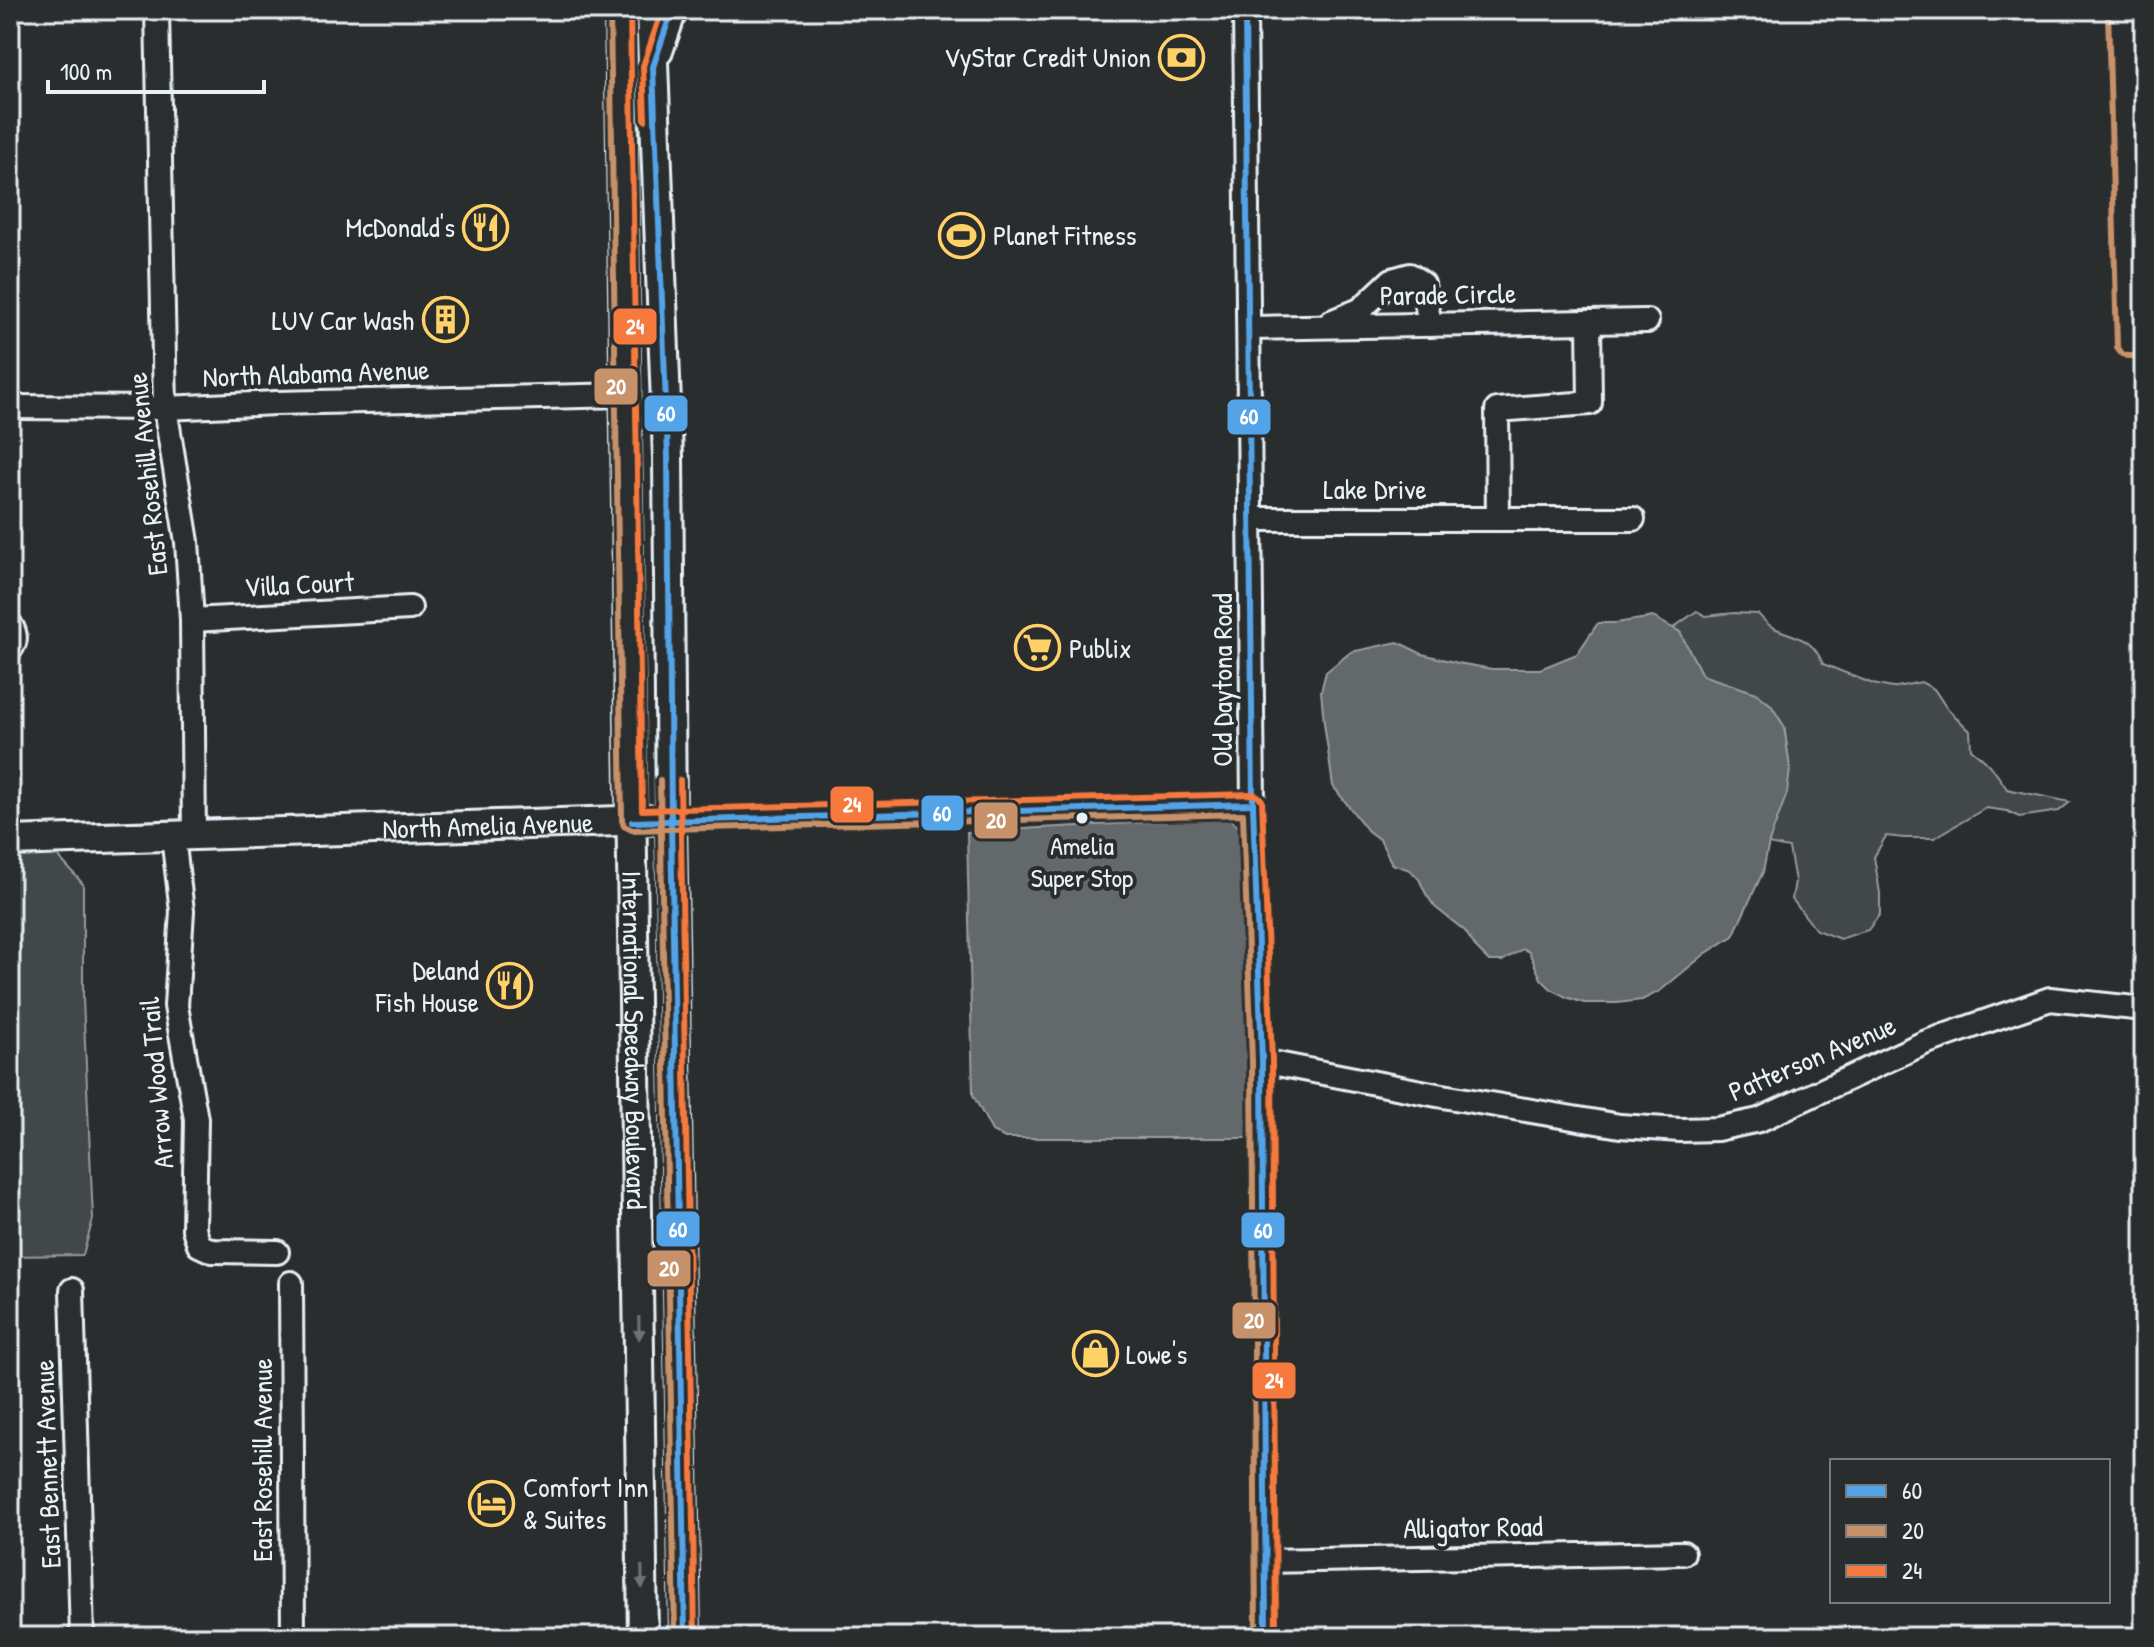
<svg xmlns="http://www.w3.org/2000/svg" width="2154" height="1647" font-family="'Patrick Hand',sans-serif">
<rect width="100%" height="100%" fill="#2a2d2e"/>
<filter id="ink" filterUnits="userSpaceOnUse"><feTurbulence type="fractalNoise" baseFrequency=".0125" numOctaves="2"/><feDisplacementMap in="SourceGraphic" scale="16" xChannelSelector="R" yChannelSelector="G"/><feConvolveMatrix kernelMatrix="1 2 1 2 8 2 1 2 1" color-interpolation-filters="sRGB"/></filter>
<g filter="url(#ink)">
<g fill="#424648" stroke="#959ca0" stroke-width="2">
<path d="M 1697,611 L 1706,616 L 1734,613 L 1758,614 C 1762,618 1767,624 1772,627 C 1795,638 1812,636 1823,664 L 1873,684 L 1892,688 L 1921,682 L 1934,689 L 1946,707 L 1970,731 L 1971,749 C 1987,761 1996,772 2007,789 L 2070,802 L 2059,811 L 2019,817 L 2007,811 L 1986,808 L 1934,838 L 1904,838 L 1886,836 L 1874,857 L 1880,893 L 1880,914 L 1868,930 L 1840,939 L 1816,930 L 1792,899 L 1795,881 L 1789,848 L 1768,844 L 1790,769 L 1784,726 L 1756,693 L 1701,675 L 1680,632 L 1673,628 Z"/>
<polygon points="56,854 83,884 83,999 93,1219 83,1255 10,1256 10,855"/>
</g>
<g fill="#63686b" stroke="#989fa3" stroke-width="2">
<polygon points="1653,617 1680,632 1702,675 1756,693 1771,705 1784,726 1790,769 1787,793 1769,842 1763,872 1733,936 1705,954 1660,991 1642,1000 1617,1003 1584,1003 1566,997 1550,988 1541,979 1529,952 1523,949 1502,961 1489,961 1477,949 1465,931 1435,907 1426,894 1419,879 1410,870 1392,864 1380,840 1368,831 1333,786 1324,723 1321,691 1326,672 1351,652 1398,642 1422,654 1458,663 1492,669 1540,669 1577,654 1598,623 1616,623"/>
<polygon points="1228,818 1246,833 1254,1138 1005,1138 992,1131 973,1095 967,832"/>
</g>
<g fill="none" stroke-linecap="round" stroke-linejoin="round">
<defs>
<g id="minor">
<polyline points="157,10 165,408 187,542 192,620 194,836"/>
<polyline points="1245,10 1253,804 1262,1061 1266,1637"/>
<polyline points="1331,322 1360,310 1392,280 1410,275 1423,284 1430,325"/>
<polyline points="1249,328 1647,321"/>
<polyline points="10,407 165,408 276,403 625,395"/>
<polyline points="1251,519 1633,519"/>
<polyline points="1498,519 1497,410 1590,403 1589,322"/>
<polyline points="192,620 410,608"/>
<path d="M 10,624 C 16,633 17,641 10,650"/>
<polyline points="671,819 1253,804"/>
<polyline points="173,837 182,911 176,1006 196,1119 194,1229 199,1245 212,1251 277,1252"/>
<polyline points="1262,1061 1437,1095 1620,1126 1680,1130 1717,1129 1759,1120 1924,1043 2050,999 2144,1009"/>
<polyline points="291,1283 293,1637"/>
<polyline points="72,1290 82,1637"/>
<polyline points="1265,1561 1683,1553"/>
</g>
<g id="major">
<path id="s1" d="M 620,10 L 643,1637"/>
<polyline points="651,10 668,457 671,819 685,1637"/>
<polyline points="658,51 670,16 674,10"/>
<path id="s2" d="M 10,841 L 650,820"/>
</g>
</defs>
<use href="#minor" stroke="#e8f1f8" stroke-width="28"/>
<use href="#major" stroke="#e8f1f8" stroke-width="34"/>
<use href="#minor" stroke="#2a2d2e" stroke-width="22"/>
<use href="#major" stroke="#2a2d2e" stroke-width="28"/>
<defs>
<g id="bus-1">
<polyline points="674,10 670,16 653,67 668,457 671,819 685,1637"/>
<polyline points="1245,10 1253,804 1262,1061 1266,1637"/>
<polyline points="632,822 1253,804"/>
</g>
<g id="bus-2">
<polyline points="610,10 622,820 624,826 632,830 1243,814 1252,1061 1256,1637"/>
<path d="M 2108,10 L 2117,347 C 2122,359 2133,356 2144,355"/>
<polyline points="660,780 675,1637"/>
</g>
<g id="bus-3">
<polyline points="630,10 642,810 1253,794 1258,796 1262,800 1272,1061 1276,1637"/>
<polyline points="645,120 643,66 662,10"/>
<polyline points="680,780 695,1637"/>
</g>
</defs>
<use href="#bus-1" stroke="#2a2d2e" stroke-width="12"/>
<use href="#bus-2" stroke="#2a2d2e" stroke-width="12"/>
<use href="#bus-3" stroke="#2a2d2e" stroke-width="12"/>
<use href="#bus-1" stroke="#53a3e8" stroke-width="6"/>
<use href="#bus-2" stroke="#c7916a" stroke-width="6"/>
<use href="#bus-3" stroke="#f6793e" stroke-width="6"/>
</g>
<defs><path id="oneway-solid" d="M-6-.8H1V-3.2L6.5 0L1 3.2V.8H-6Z" transform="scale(2)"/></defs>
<g fill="#6c7275">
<use href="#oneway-solid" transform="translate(639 1328) rotate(89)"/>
<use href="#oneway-solid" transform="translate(642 1577) rotate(89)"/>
</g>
</g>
<defs>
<symbol id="bank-ring" viewBox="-11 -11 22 22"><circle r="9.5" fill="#2a2d2e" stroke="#ffd166" stroke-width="1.5"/><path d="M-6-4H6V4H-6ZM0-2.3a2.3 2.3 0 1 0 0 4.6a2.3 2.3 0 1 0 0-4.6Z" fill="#ffd166"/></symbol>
<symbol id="restaurant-ring" viewBox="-11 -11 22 22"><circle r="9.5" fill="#2a2d2e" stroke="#ffd166" stroke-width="1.5"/><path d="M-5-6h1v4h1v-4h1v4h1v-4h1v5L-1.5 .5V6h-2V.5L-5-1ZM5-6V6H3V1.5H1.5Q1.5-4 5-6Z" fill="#ffd166"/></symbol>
<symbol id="stadium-ring" viewBox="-11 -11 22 22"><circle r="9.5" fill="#2a2d2e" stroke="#ffd166" stroke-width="1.5"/><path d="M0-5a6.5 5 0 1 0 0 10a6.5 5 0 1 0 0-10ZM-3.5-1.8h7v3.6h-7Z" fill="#ffd166"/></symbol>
<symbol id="building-ring" viewBox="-11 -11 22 22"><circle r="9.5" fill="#2a2d2e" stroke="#ffd166" stroke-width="1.5"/><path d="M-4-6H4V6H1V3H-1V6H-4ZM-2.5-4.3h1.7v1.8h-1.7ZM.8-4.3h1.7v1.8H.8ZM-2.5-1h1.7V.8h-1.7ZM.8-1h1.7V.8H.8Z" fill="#ffd166"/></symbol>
<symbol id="supermarket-ring" viewBox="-11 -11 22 22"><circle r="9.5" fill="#2a2d2e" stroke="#ffd166" stroke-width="1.5"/><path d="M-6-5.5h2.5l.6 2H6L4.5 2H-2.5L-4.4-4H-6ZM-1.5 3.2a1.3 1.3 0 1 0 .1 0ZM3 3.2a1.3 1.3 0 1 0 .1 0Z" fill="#ffd166"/></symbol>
<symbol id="shop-ring" viewBox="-11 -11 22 22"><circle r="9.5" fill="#2a2d2e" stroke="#ffd166" stroke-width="1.5"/><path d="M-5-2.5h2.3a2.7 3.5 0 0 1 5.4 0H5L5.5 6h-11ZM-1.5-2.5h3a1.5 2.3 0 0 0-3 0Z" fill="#ffd166"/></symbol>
<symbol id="hotel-ring" viewBox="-11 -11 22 22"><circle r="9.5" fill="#2a2d2e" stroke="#ffd166" stroke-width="1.5"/><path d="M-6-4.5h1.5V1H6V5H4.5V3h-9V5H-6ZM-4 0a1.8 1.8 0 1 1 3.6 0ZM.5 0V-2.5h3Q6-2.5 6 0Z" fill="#ffd166"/></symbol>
</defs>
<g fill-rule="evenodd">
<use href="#bank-ring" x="1156" y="32" width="51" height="51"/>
<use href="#restaurant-ring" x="460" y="202" width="51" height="51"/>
<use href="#stadium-ring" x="936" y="210" width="51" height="51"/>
<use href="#building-ring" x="420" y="294" width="51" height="51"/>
<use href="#supermarket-ring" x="1012" y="622" width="51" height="51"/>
<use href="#restaurant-ring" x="484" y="960" width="51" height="51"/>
<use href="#shop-ring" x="1070" y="1328" width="51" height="51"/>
<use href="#hotel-ring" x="466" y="1478" width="51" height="51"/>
</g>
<circle fill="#e8f1f8" stroke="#2a2d2e" stroke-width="3" cx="1082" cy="818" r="7"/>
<g text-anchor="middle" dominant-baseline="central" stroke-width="8" stroke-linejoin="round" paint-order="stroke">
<g font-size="26" fill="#e8f1f8" stroke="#2a2d2e">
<text x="1082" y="845">Amelia<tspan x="1082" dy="32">Super Stop</tspan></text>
</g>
<g font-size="28" fill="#e8f1f8" stroke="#2a2d2e" text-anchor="end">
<text x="1151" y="57">VyStar Credit Union</text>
<text x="455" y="227">McDonald's</text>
<text x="993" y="235" text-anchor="start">Planet Fitness</text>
<text x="414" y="320">LUV Car Wash</text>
<text x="1069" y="648" text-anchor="start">Publix</text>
<text x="479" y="970">Deland<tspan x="479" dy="32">Fish House</tspan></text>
<text x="1126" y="1354" text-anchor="start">Lowe's</text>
<text x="523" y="1487" text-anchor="start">Comfort Inn<tspan x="523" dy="32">&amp; Suites</tspan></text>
</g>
<g font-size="28" fill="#e8f1f8" stroke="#2a2d2e">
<text transform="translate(1448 294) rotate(-1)">Parade Circle</text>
<text transform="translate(316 373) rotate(-2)">North Alabama Avenue</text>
<text transform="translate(147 474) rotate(-96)">East Rosehill Avenue</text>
<text x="1375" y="489">Lake Drive</text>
<text transform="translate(299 584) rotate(-3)">Villa Court</text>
<text transform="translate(1222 680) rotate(-90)">Old Daytona Road</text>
<text stroke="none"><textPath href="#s2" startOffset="478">North Amelia Avenue</textPath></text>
<text stroke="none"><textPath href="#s1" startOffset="1030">International Speedway Boulevard</textPath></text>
<text transform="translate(1812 1058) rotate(-23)">Patterson Avenue</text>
<text transform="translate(156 1083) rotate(-95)">Arrow Wood Trail</text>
<text transform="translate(262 1460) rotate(-90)">East Rosehill Avenue</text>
<text transform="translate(47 1464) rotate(-92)">East Bennett Avenue</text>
<text transform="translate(1473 1527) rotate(-1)">Alligator Road</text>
</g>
</g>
<g stroke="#2a2d2e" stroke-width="3">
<rect x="612" y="307" width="46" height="39" rx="8" fill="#f6793e"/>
<rect x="593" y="367" width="46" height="39" rx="8" fill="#c7916a"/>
<rect x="643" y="394" width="46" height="39" rx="8" fill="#53a3e8"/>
<rect x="1226" y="398" width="46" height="38" rx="8" fill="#53a3e8"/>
<rect x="829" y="785" width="46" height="39" rx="8" fill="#f6793e"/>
<rect x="920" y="794" width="45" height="38" rx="8" fill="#53a3e8"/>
<rect x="973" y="801" width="46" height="39" rx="8" fill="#c7916a"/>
<rect x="655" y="1210" width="46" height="38" rx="8" fill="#53a3e8"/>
<rect x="1240" y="1211" width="46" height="38" rx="8" fill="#53a3e8"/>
<rect x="646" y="1249" width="46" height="39" rx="8" fill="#c7916a"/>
<rect x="1231" y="1301" width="46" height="39" rx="8" fill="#c7916a"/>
<rect x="1251" y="1361" width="46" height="39" rx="8" fill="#f6793e"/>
</g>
<g font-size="22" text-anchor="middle" font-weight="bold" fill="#fff">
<text x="635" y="334">24</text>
<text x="616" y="394">20</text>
<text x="666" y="421">60</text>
<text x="1249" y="424">60</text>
<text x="852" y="812">24</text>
<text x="942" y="821">60</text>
<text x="996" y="828">20</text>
<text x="678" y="1237">60</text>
<text x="1263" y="1238">60</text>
<text x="669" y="1276">20</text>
<text x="1254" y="1328">20</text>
<text x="1274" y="1388">24</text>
</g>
<rect width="2154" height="1647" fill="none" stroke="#2a2d2e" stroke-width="40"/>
<rect x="20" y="20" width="2114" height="1607" fill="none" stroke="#e8f1f8" stroke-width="3" filter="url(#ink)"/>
<rect x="1830" y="1459" width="280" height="144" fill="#2a2d2e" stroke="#767b7f" stroke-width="2"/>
<rect x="1846" y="1485" width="40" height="12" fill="#53a3e8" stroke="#767b7f" stroke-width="2"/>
<text x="1902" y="1499" font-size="24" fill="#e8f1f8">60</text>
<rect x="1846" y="1525" width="40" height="12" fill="#c7916a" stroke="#767b7f" stroke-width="2"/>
<text x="1902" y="1539" font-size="24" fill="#e8f1f8">20</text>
<rect x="1846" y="1565" width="40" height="12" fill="#f6793e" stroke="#767b7f" stroke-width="2"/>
<text x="1902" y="1579" font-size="24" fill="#e8f1f8">24</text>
<path d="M48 80v12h216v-12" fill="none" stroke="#e8f1f8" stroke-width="4"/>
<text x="60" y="80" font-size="24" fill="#e8f1f8" stroke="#2a2d2e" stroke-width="6" paint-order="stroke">100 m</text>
</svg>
